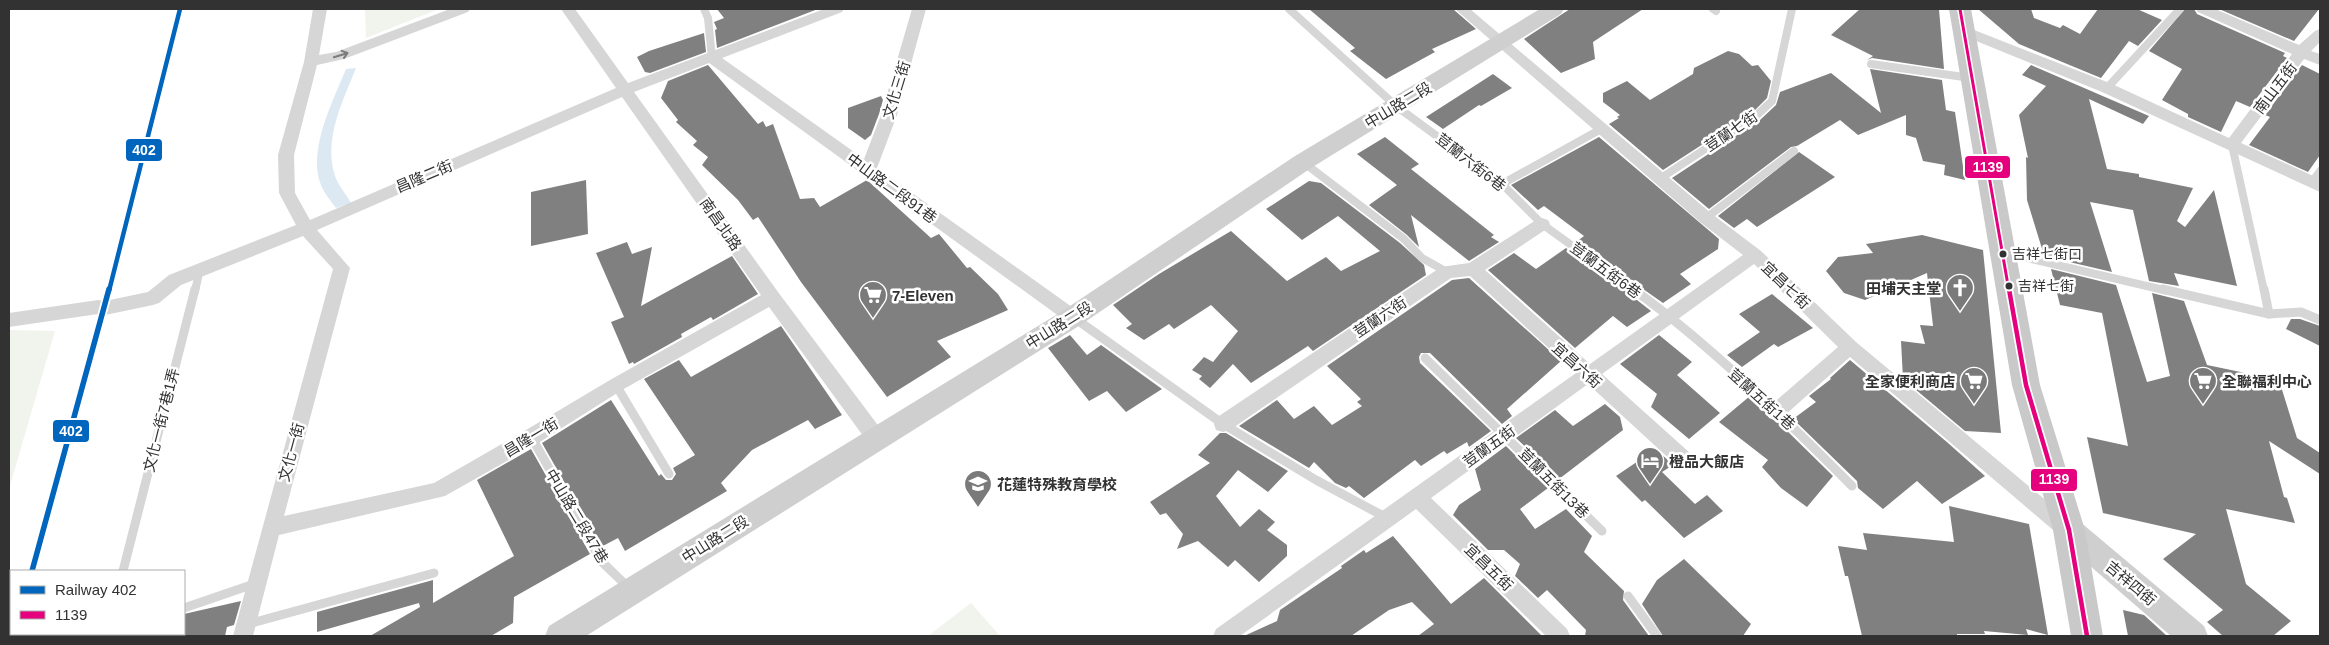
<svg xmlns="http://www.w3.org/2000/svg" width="2329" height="645" font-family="Arial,'Noto Sans TC',sans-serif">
<rect width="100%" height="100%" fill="#fff"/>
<g fill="#f1f4ed">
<polygon points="365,9 439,9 366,38"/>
<polygon points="9,330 55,331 9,489"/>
<polygon points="971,603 1000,636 928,636"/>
</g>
<path fill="#dde9f2" d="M 356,68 C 343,101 323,139 335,176 C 338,185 346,194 351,203 L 336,208 C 331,201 324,193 321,185 C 307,151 333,101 346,69 Z"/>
<g fill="#808080">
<polygon points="717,9 818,9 717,48 715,30 717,29 714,22 724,18"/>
<polygon points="1309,9 1453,9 1476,29 1432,49 1435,52 1386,79 1350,51 1355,48"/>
<polygon points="1570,9 1643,9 1593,42 1595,59 1561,73 1524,39"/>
<polygon points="1860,9 1939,9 1944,69 1872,58 1867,60 1873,56 1831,35"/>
<polygon points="1978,9 2031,9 2034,18 2060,28 2063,25 2080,34 2098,9 2137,9 2162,20 2138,46 2129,41 2101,78 2019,44"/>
<polygon points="2185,9 2194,9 2197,14 2285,53 2283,56 2287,58 2250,107 2236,101 2221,132 2188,117 2188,114 2162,100 2182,69 2149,51"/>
<polygon points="2219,9 2319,9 2294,41"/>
<polygon points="704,33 706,52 650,73 645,72 637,57 649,51"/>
<polygon points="1728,51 1739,54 1752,66 1758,65 1771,81 1767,98 1754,111 1663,170 1609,124 1619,118 1617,117 1620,115 1603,102 1603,93 1627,81 1650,100 1693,74 1694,68"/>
<polygon points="708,65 758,124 763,121 766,127 773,124 800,199 814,198 820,207 867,180 931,238 939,234 967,268 970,267 998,294 1008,310 937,341 951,357 887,397 801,282 758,217 753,220 738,200 702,165 708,157 693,145 697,141 676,122 678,120 661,98 668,81"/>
<polygon points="2031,65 2149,116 2143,124 2089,99 2107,169 2139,174 2139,177 2193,188 2177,221 2185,227 2214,190 2237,286 2174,273 2179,286 2149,281 2133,210 2090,202 2112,272 2048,257 2047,253 2043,252 2027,200 2026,157 2028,158 2019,115 2046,86 2022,75"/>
<polygon points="2302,65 2320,74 2320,155 2308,172 2249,145 2270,117 2265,115"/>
<polygon points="1870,69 1942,80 1946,110 1955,112 1965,180 1944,175 1945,165 1923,161 1916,138 1906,135 1906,115 1858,135 1840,120 1797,146 1791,147 1709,209 1672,178 1760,120 1776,105 1780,92 1831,73 1881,113"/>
<polygon points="1493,74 1512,88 1481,106 1479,105 1443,129 1426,117"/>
<polygon points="881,96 883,100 879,114 871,135 865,140 848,128 848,108"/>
<polygon points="1385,137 1419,164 1411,169 1494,235 1491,237 1499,242 1469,261 1411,215 1419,247 1407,235 1369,205 1397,185 1357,154"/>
<polygon points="1599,137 1719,239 1718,249 1680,274 1691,284 1663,303 1576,242 1584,236 1544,206 1538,210 1511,185"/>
<polygon points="1799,152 1835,177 1757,227 1747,219 1734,228 1718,216"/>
<polygon points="586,180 588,234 531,246 531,192"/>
<polygon points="1309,181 1321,183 1400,243 1424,265 1426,275 1313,351 1308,346 1251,383 1233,364 1210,388 1199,379 1202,376 1192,370 1204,357 1213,362 1238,331 1211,305 1174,329 1169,324 1144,340 1126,328 1132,324 1113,305 1159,274 1231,231 1287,281 1326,257 1341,271 1380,251 1338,216 1302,240 1266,209"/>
<polygon points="1922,235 1983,250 2001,433 1965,431 1903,379 1901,341 1925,344 1920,325 1933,326 1927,273 1865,300 1844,293 1826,271 1838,257 1873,253 1866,244"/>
<polygon points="627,242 632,254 652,247 641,306 732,256 758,294 713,320 711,317 681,334 682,337 634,364 633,362 629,364 611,322 624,317 596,253"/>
<polygon points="1566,248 1628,293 1651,311 1627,327 1613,316 1575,348 1488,270 1514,253 1536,269"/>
<polygon points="2051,269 2116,285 2147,382 2170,376 2152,293 2184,301 2207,365 2279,380 2297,438 2320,453 2320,474 2269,441 2284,497 2287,498 2295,523 2226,509 2246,584 2291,621 2273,636 2223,636 2207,622 2223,610 2163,559 2196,534 2103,513 2087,437 2128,446 2102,313 2060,305"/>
<polygon points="1469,278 1561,361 1507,409 1512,416 1502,424 1430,353 1421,353 1419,357 1420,363 1491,431 1469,447 1467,442 1447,454 1444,451 1421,466 1415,460 1364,498 1349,486 1346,488 1335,483 1314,462 1309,468 1239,426 1277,400 1294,419 1314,406 1332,425 1362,406 1357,402 1361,399 1327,366 1452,280"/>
<polygon points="1772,294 1813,328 1778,347 1774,344 1742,367 1727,355 1760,332 1739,314"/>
<polygon points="2291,319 2300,319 2320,326 2320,346 2286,329"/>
<polygon points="781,326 842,415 815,429 808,420 752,450 721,483 727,491 625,551 618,538 601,547 542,443 611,400 659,476 661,474 666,480 672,480 676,474 673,468 695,455 644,379 679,360 691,377"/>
<polygon points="1070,335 1087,355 1101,345 1162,389 1126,412 1107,391 1089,401 1048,348"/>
<polygon points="1659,335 1692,362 1677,375 1720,413 1689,439 1651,407 1657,394 1620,364"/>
<polygon points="1850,360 1948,443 1985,476 1942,504 1917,481 1883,509 1858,488 1857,481 1793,419 1816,402 1809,396 1831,379 1830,378"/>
<polygon points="1750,396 1766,411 1769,418 1777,421 1833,476 1807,507 1781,488 1762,467 1768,460 1719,422"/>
<polygon points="1605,404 1620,417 1623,430 1559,479 1516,438 1555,410 1573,426"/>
<polygon points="1220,433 1226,433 1288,471 1268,492 1238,470 1216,496 1240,527 1259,509 1275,522 1267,530 1287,545 1287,556 1259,582 1235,560 1228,567 1198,541 1177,549 1183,534 1166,513 1160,515 1150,502 1210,463 1198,455"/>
<polygon points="1506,446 1548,488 1520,509 1535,529 1566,509 1592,536 1584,552 1624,591 1623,600 1649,636 1585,636 1586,630 1547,590 1538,598 1515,576 1520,564 1504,550 1488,550 1453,515 1459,505 1481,490 1475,469"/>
<polygon points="531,449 590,554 514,597 513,623 491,636 370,636 420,607 419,603 317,632 317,612 433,580 433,603 514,556 477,480"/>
<polygon points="1656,449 1673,465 1662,472 1695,504 1707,495 1723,511 1684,538 1645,500 1642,502 1616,476"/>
<polygon points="1949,506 2029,524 2048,635 2026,629 2028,635 1984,631 1985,634 1957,634 1957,636 1862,636 1848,576 1845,576 1838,546 1867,550 1863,533 1954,542"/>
<polygon points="1393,536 1451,604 1484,578 1542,636 1418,636 1434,624 1412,602 1389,610 1351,636 1244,636 1277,621 1280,610 1342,568 1341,566 1364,550 1366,553"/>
<polygon points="1684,559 1751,624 1743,636 1663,636 1642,604 1657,580"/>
<polygon points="241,601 234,625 227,627 225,636 184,636 184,614"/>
<polygon points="2123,610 2144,615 2167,636 2128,636"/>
</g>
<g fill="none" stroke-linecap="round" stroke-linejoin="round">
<g stroke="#d6d6d6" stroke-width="8">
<polyline points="704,9 708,18 712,58"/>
<polyline points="1289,9 1396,106 1502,184 1542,224 1635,291"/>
<polyline points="1713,9 1716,11"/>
<polyline points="1871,64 1971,78"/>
<polyline points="2107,88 2180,9"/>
<polyline points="2232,145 2264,291"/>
<polyline points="1303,162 1404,239 1422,258 1447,272"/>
<polyline points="1661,178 1757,115 1772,101 1792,9"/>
<polyline points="2312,182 2320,171"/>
<polyline points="1502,184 1603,128"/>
<polyline points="1706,218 1794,151"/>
<polyline points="2006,253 2168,291"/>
<polyline points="195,291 200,269"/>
</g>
<g stroke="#d6d6d6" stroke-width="9">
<path d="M 1633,289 C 1713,347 1783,417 1852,486"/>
<polyline points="2162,289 2269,314 2301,312 2320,320"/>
<polyline points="2264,289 2269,314"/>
<polyline points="1073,317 1223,424 1316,480 1389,519"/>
<polyline points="1425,358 1602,531"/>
<polyline points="616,385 669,474"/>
<polyline points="529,439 532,438 602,562 630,589"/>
<polyline points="123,571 195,289"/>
<polyline points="1628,596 1657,636"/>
<polyline points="184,608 257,583"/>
<polyline points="248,624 434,573"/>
</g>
<g fill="#d6d6d6" fill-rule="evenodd">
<path d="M 313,9 L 327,9 L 319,55 L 336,52 L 450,9 L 470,9 L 468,12 L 344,59 L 317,65 L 294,155 L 295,193 L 310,220 L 616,88 L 561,9 L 575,9 L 628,83 L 824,9 L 844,9 L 842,12 L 722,58 L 864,159 L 881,115 L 912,9 L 926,9 L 897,115 L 877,168 L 1079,312 L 1082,317 L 1079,322 L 1073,324 L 1067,322 L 709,63 L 634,92 L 778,292 L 883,432 L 885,438 L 883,444 L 876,446 L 869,444 L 769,307 L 622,390 L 535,445 L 445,496 L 279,535 L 253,636 L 233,636 L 333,269 L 303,236 L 181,285 L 159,303 L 153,305 L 105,315 L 98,314 L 9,327 L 9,313 L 98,300 L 105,301 L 148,292 L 169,275 L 296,225 L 279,193 L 278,155 L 304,62 ZM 622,97 L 761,295 L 610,380 L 521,433 L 434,483 L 284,516 L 350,268 L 317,230 Z"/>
<polygon points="1455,9 1470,9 1712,214 1761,251 1856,342 2073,523 2076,529 2073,535 2066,538 2059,535 1850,357 1784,416 1777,419 1770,416 1768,411 1770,406 1838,347 1754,264 1602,374 1690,453 1692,459 1690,465 1683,467 1676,465 1588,384 1431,498 1567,629 1570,636 1546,636 1416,509 1240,636 1213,636 1216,629 1576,373 1470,276 1451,278 1230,430 1223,432 1216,430 1214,424 1216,418 1441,267 1469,263 1536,220 1542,218 1548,220 1550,224 1548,228 1485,270 1590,364 1743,255 1700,222"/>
<polygon points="2196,9 2215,9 2299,45 2315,31 2320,29 2320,42 2311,51 2320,54 2320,65 2304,59 2241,143 2320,179 2320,192 2102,92 1959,34 1957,31 1959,28 1969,28 2112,84 2229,138 2292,54 2198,12"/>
</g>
<g fill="#cfcfcf" fill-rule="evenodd">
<polygon points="1540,9 1564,9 1561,14 1311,168 1082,324 586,636 545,636 549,626 1064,310 1295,156"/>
<polygon points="2069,517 2079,521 2204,626 2208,636 2171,636 2059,539 2055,530 2059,521"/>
</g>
<polygon fill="#c9c9c9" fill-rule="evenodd" points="1949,9 1971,9 2040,385 2085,530 2103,636 2071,636 2053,530 2012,385"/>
<defs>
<polyline id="bus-1-far1" points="1960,9 2009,291"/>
<polyline id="bus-1" points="2009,289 2026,385 2069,530 2087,636"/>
</defs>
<use href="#bus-1-far1" stroke="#fff" stroke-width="6"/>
<use href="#bus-1" stroke="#fff" stroke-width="8"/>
<use href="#bus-1-far1" stroke="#e5007d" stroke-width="3"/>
<use href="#bus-1" stroke="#e5007d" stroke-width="4.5"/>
<defs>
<polyline id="rail-1-far1" points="109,291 180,9"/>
<polyline id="rail-1" points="32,571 109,289"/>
</defs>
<use href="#rail-1-far1" stroke="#fff" stroke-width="8"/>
<use href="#rail-1" stroke="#fff" stroke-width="9"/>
<use href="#rail-1-far1" stroke="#0065bd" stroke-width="4.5"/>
<use href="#rail-1" stroke="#0065bd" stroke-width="5.5"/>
</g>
<defs><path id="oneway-shaft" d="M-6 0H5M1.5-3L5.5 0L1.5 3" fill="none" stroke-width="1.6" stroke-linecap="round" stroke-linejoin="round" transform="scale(1.25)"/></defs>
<use stroke="#7c7c7c" href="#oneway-shaft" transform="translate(341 55) rotate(-17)"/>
<defs>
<symbol id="church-pin" viewBox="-11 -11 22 30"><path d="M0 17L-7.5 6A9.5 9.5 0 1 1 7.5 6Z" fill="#7a7a7a" stroke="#fff"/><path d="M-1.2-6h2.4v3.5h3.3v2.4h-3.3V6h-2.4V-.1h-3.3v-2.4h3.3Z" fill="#fff"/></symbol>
<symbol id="supermarket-pin" viewBox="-11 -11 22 30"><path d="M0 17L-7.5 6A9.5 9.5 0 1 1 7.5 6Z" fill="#7a7a7a" stroke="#fff"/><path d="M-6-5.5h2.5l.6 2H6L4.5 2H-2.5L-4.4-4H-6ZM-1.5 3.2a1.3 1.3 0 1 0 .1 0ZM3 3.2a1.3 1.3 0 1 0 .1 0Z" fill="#fff"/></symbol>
<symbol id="hotel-pin" viewBox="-11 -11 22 30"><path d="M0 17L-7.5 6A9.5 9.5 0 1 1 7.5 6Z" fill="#7a7a7a" stroke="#fff"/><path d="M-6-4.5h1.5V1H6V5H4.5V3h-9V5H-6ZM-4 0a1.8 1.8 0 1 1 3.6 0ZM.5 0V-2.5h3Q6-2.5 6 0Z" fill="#fff"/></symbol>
<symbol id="school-pin" viewBox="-11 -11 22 30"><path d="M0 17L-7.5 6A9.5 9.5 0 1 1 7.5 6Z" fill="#7a7a7a" stroke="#fff"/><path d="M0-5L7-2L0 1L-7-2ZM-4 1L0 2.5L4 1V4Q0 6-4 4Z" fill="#fff"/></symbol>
</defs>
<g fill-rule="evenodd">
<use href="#church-pin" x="1944" y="272" width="32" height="43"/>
<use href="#supermarket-pin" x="857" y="279" width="32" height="43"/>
<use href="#supermarket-pin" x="1958" y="365" width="32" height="43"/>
<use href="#supermarket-pin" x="2187" y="365" width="32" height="43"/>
<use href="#hotel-pin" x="1634" y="445" width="32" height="43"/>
<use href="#school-pin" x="962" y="468" width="32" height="43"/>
</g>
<g fill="#323232" stroke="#fff" stroke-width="2">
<circle cx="2003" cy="254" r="4.5"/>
<circle cx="2009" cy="286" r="4.5"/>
</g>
<g text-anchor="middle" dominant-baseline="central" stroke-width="5" stroke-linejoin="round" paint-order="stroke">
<g font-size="14" fill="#323232" stroke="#fff" text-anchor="start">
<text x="2012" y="254">吉祥七街口</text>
<text x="2018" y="286">吉祥七街</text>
</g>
<g font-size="15" fill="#323232" stroke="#fff">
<text transform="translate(2275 88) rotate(-53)">南山五街</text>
<text transform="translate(896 90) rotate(-73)">文化三街</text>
<text transform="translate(1398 105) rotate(-31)">中山路二段</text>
<text transform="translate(1731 131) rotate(-34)">荳蘭七街</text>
<text transform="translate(1471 162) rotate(38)">荳蘭六街6巷</text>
<text transform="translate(424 176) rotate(-23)">昌隆二街</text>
<text transform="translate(892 188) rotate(36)">中山路二段91巷</text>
<text transform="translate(721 224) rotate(55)">南昌北路</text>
<text transform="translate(1606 270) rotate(36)">荳蘭五街6巷</text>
<text transform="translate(1786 285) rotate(44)">宜昌七街</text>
<text transform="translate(1380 317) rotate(-34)">荳蘭六街</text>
<text transform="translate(1059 325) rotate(-32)">中山路二段</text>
<text transform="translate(1577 365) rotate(42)">宜昌六街</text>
<text transform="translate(1762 399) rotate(42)">荳蘭五街1巷</text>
<text transform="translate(161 420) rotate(-76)">文化一街7巷1弄</text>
<text transform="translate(531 437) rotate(-31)">昌隆一街</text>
<text transform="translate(1489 446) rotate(-36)">荳蘭五街</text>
<text transform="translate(291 452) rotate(-75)">文化一街</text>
<text transform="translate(1554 483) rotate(45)">荳蘭五街13巷</text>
<text transform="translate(577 516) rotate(59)">中山路二段47巷</text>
<text transform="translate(715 539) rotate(-32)">中山路二段</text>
<text transform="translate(1489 567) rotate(44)">宜昌五街</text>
<text transform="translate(2131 583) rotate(40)">吉祥四街</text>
</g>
<g font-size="15" font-weight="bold" fill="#323232" stroke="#fff" text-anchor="start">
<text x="1941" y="288" text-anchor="end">田埔天主堂</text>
<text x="892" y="295">7-Eleven</text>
<text x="1955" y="381" text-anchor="end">全家便利商店</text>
<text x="2222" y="381">全聯福利中心</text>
<text x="1669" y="461">橙品大飯店</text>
<text x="997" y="484">花蓮特殊教育學校</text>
</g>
</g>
<g stroke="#fff" stroke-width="2">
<rect x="125" y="138" width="38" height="24" rx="5" fill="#0065bd"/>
<rect x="1964" y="155" width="47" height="24" rx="5" fill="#e5007d"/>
<rect x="52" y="419" width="38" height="24" rx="5" fill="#0065bd"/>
<rect x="2030" y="468" width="48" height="24" rx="5" fill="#e5007d"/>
</g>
<g font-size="14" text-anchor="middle" font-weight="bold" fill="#fff">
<text x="144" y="155">402</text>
<text x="1988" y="172">1139</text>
<text x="71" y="436">402</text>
<text x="2054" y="484">1139</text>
</g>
<rect width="2329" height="645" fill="none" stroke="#323232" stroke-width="20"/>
<rect x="10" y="570" width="175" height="65" fill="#ffffff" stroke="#adadad"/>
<rect x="20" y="586" width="25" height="8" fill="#0065bd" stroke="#adadad"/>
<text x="55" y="595" font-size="15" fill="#323232">Railway 402</text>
<rect x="20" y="611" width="25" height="8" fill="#e5007d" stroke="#adadad"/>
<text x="55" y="620" font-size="15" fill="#323232">1139</text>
</svg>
